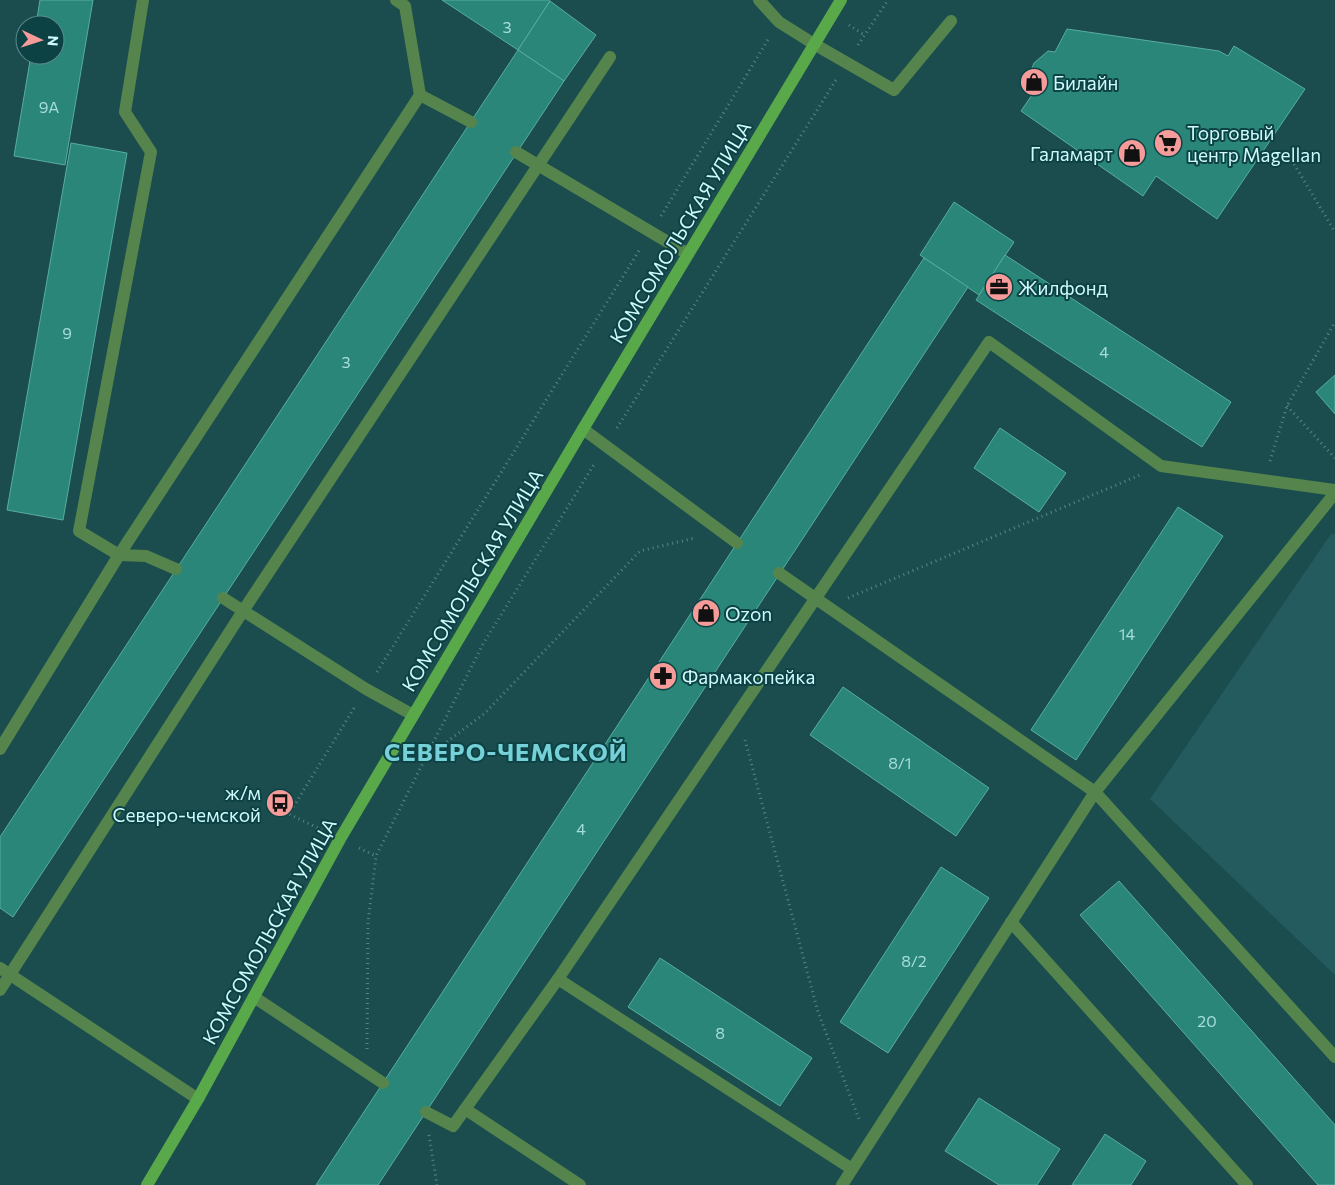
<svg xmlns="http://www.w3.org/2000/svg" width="1335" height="1185" font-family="Commissioner,sans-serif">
<rect width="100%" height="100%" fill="#1b4d4f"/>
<polygon fill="#235b5e" points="1331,534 1335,534 1335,975 1150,799"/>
<g fill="#2a8678" stroke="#57ae9f">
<polygon points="40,0 93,0 65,165 14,156 31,55 55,55 55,25 36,25"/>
<polygon points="442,0 548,0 550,1 518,50"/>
<polygon points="550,1 596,35 564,81 518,50"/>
<polygon points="1067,29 1219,51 1228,56 1234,46 1305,89 1217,219 1156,176 1143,196 1021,111 1034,92 1027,88 1028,78 1034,63 1048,51 1055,52"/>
<polygon points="518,50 564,81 13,917 0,908 0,837"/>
<polygon points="71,143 127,153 63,520 7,510"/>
<polygon points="954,202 1014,242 979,295 920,255"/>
<polygon points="1005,255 1231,402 1202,447 976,300"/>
<polygon points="924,258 968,287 378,1185 316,1185"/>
<polygon points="1335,375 1335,414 1316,392"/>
<polygon points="1000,428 1066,473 1039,512 974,468"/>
<polygon points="1178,507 1223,536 1076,760 1031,730"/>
<polygon points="843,687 989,788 956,836 810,735"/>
<polygon points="941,867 989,898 888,1053 840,1022"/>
<polygon points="1119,881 1335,1125 1335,1185 1318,1185 1080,915"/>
<polygon points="660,958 812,1058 780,1106 628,1007"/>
<polygon points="979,1098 1060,1149 1037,1185 999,1185 945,1151"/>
<polygon points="1105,1134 1146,1161 1131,1185 1072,1185"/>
</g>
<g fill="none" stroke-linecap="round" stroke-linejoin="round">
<g stroke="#578688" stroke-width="3" stroke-dasharray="1 4" stroke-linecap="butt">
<polyline points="849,25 864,35"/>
<polyline points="858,45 888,0"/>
<polyline points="1294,164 1335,232"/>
<polyline points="661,216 769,38"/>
<polyline points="1287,406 1335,458"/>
<polyline points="617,428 836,80"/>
<polyline points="1270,461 1287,406 1335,322"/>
<polyline points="848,598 1140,475"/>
<polyline points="377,672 640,249"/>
<polyline points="745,740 818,1012 859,1119"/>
<polyline points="427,757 485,713 640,551 695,538"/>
<polyline points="322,830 289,814 356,705"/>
<polyline points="359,848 376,856"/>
<polyline points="367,1049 368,922 376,856 483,644 595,463"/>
<polyline points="429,1135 437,1185"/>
</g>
<g stroke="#55854c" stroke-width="12">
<polyline points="143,0 125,112 151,152 79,531 119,555 146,556 176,569"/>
<polyline points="396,0 405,6 420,95"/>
<polyline points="759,0 779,22 814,44 894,90 951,21"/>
<polyline points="516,152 688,254"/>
<polyline points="583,429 737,543"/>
<polyline points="779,573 1095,792 1335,493"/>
<polyline points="223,598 366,689 413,715"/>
<polyline points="0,749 119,555 420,95 471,122"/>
<polyline points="1011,922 1247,1185"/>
<polyline points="0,968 198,1099"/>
<polyline points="558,979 852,1169"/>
<polyline points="0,990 243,611 610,57"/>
<polyline points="254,997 383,1083"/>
<polyline points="465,1109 580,1185"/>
<polyline points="426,1112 453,1126 558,979 989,342 1161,466 1335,490"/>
<polyline points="842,1185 1095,792 1335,1057"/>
</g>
<polyline stroke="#59a94a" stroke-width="12" points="147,1185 198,1099 340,839 583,429 841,0"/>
</g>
<defs>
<symbol id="shop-disc" viewBox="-11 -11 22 22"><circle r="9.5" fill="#f59b9a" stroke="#0d4245"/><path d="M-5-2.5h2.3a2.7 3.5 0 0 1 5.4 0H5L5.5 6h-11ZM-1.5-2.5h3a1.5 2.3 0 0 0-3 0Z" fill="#111"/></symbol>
<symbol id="supermarket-disc" viewBox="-11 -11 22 22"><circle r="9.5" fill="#f59b9a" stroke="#0d4245"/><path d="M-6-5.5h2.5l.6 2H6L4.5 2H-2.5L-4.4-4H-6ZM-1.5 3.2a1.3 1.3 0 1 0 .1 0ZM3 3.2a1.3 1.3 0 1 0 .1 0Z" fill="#111"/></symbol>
<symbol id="office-disc" viewBox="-11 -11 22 22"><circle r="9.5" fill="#f59b9a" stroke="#0d4245"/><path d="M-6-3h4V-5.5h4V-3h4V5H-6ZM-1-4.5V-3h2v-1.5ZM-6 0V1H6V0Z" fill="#111"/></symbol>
<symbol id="pharmacy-disc" viewBox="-11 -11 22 22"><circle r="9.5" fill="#f59b9a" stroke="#0d4245"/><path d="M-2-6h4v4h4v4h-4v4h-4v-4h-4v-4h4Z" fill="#111"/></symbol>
<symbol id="bus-disc" viewBox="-11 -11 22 22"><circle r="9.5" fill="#f59b9a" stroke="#0d4245"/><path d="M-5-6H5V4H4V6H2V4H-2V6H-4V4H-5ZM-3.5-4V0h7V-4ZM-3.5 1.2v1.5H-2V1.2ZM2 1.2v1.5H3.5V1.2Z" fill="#111"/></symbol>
</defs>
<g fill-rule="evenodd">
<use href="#shop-disc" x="1018" y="66" width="32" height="32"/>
<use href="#supermarket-disc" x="1152" y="127" width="32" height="32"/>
<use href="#shop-disc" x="1116" y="137" width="32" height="32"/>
<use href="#office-disc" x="983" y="271" width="32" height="32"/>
<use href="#shop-disc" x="690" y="597" width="32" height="32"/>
<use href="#pharmacy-disc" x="647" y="660" width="32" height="32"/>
<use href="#bus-disc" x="264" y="787" width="32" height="32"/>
</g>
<g text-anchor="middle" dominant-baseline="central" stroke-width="4" stroke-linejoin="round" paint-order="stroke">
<g font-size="16" fill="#a6dddb">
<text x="507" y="26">3</text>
<text x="49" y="106">9А</text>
<text x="67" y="332">9</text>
<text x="1104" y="351">4</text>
<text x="346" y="361">3</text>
<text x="1127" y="633">14</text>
<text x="900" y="762">8/1</text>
<text x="581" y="828">4</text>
<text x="914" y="960">8/2</text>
<text x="1207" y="1020">20</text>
<text x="720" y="1032">8</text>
</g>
<g font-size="19" fill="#cffafc" stroke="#0d4245" text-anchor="start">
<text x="1053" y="82">Билайн</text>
<text x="1187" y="132">Торговый<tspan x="1187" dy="22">центр Magellan</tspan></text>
<text x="1113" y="153" text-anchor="end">Галамарт</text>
<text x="1018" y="287">Жилфонд</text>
<text x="725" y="613">Ozon</text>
<text x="682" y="676">Фармакопейка</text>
<text x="261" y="792" text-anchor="end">ж/м<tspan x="261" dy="22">Северо-чемской</tspan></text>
</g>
<g font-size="19" fill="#cffafc" stroke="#0d4245">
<text transform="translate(680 232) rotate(-59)">КОМСОМОЛЬСКАЯ УЛИЦА</text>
<text transform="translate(472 580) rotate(-59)">КОМСОМОЛЬСКАЯ УЛИЦА</text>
<text transform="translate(269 931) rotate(-61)">КОМСОМОЛЬСКАЯ УЛИЦА</text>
</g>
<g font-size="24" font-weight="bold" letter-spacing="1" fill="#75d1d7" stroke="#0d4245">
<text x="506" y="751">СЕВЕРО-ЧЕМСКОЙ</text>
</g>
</g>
<g transform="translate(40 40) rotate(94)"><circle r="24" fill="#0d4245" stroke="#5b8c8e"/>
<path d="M0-4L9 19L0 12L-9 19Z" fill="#f59b9a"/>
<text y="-8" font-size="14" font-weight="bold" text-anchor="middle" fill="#cffafc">N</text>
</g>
</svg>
